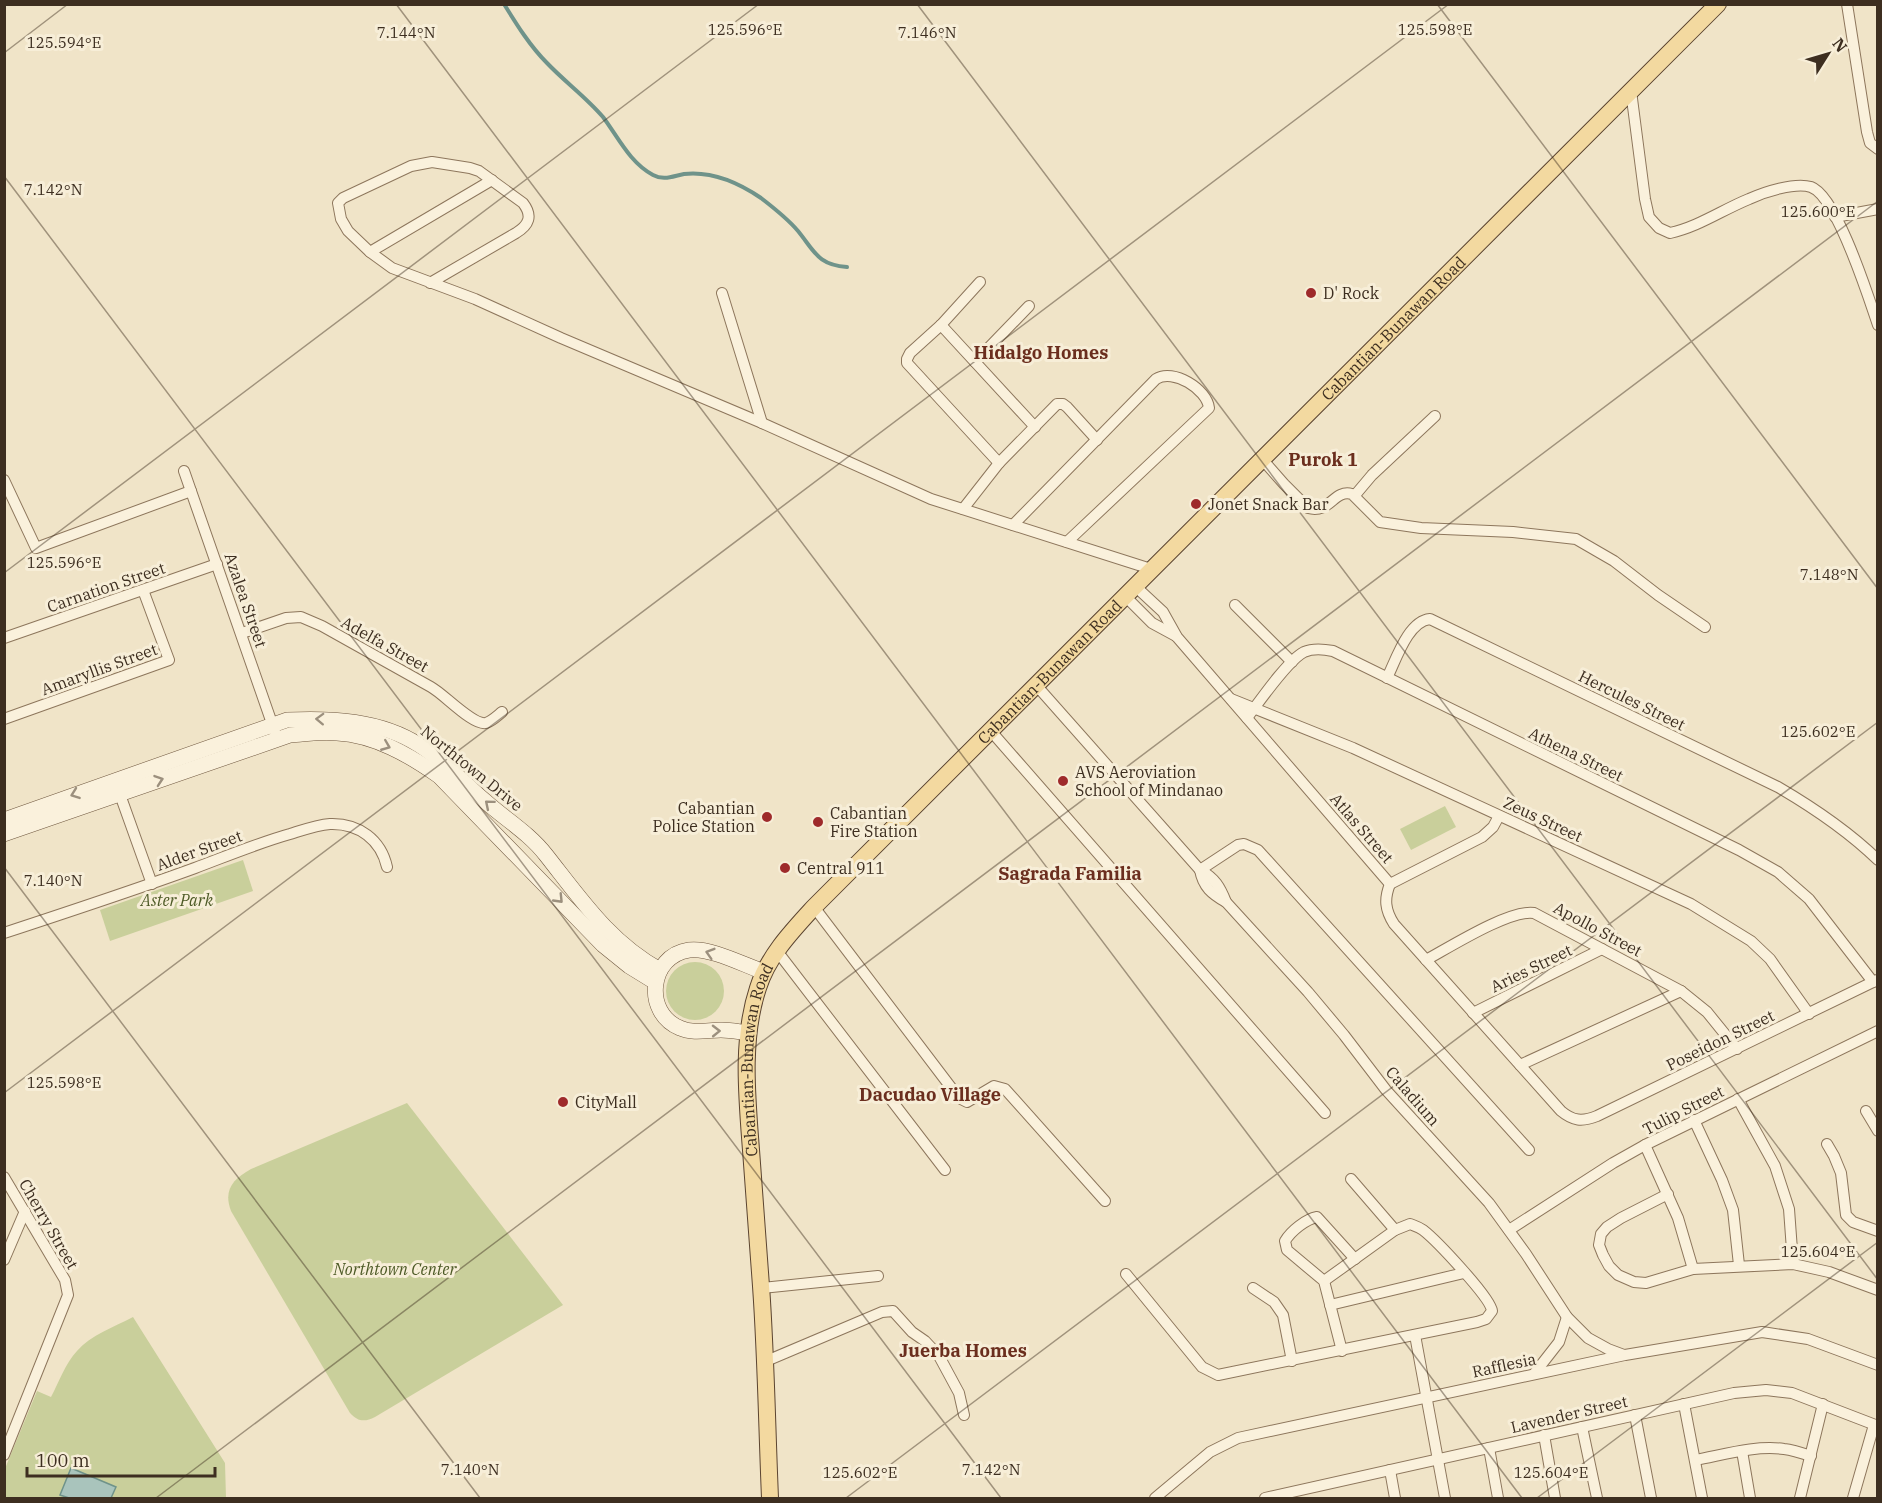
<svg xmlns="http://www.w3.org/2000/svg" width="1882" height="1503" font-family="'IBM Plex Serif',serif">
<rect width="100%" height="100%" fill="#f0e4c8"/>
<g fill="#c9cf9b">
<polygon points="1445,806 1456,827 1411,850 1400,829"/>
<polygon points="243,860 253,891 110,941 100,910"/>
<circle cx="695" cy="991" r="29"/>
<path d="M 407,1103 L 563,1305 L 375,1417 C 365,1422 358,1422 350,1413 L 231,1211 C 223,1190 233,1179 251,1169 Z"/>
<path d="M 133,1317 L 225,1463 L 226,1498 L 5,1498 L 4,1471 L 37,1391 L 51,1397 C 59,1382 65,1364 77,1351 C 91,1335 114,1327 133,1317 Z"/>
</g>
<polygon fill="#a9c4bc" stroke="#6f938a" stroke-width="1.5" points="71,1468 116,1487 111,1498 69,1498 60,1495"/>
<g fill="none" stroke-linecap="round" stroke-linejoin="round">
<path stroke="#6f938a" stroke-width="4" d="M 504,4 C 517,25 530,46 547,63 C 565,82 586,97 603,117 C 618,137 630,163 653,175 C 664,181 673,176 684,174 C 711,171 739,183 761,198 C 774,208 788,219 798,231 C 815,252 818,265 847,267"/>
<defs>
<g id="street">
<polyline points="1847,4 1867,132 1870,143 1878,149"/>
<path d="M 1631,91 L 1645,199 L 1649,217 L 1659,228 L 1670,233 C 1698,227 1722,210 1749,199 C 1764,192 1795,182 1811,187 C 1837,196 1869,299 1878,325"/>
<polyline points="1835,217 1878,209"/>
<polyline points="370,252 492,180"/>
<polyline points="980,282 941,325 910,353 907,359 907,363 999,463"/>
<path d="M 430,283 L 516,233 C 529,225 533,216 523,203 L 479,171 L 470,168 L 432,162 L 411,166 L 343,198 L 338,203 L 341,219 L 348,231 L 370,252 L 392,268 L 475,299 L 561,338 L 762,423 L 931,499 L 1151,569"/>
<polyline points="722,293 762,423"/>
<polyline points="941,325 1035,427"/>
<polyline points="975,362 1029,306"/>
<path d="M 1262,459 L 1284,484 L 1308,508 C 1331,514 1333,489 1352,494 L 1380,522 L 1421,528 L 1513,532 L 1576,539 L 1614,561 L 1658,595 L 1705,627"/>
<polyline points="184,471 275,732"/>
<polyline points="4,480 36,548 191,491"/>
<polyline points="1356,494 1372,475 1435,416"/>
<polyline points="963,509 999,463 1057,404 1063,404 1067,407 1097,440"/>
<path d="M 1013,525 L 1156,379 C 1173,368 1207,389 1209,408 L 1067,542"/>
<polyline points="1135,586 1163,612 1177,637 1390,884"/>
<polyline points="1125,596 1152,623 1176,636"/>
<polyline points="1235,605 1292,662"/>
<path d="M 242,633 L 286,618 L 301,617 L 322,626 L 431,687 C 444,694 473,726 486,723 C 492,721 497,716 502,712"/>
<polyline points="4,638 217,564"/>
<path d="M 1387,678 C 1396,660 1408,621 1430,619 L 1778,787 C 1814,808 1848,831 1878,860"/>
<path d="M 1036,685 L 1200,870 C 1215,878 1220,887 1226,902"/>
<polyline points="1231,699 1353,748 1691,904 1751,941 1770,959 1809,1014"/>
<path d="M 1247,718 C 1259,702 1288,660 1304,652 C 1313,648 1323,649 1333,651 L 1739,850 L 1778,872 L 1809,899 L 1873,982"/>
<polyline points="4,719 169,660 143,590"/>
<polyline points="990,730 1325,1113"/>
<polyline points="118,789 152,884"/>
<path d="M 1200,870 C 1203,887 1212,894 1226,902 L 1308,992 L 1344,1035 L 1386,1090 L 1489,1203 L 1526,1254 L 1567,1317 L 1588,1338 L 1608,1349 L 1624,1355"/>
<polyline points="1200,870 1238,845 1244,844 1258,850 1529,1150"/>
<path d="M 1390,884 C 1384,899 1385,910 1394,924 L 1561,1111 C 1573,1121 1582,1122 1597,1116 L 1877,980"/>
<polyline points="1390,884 1482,837 1493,827 1499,816"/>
<polyline points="814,907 959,1098 967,1102 994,1086 1005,1089 1105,1201"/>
<path d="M 4,933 C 68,912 132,891 195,868 C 227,856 258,843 290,834 C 303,830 317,825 330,824 C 359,823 381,840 387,867"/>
<polyline points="777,951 945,1170"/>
<path d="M 1426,960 C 1450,947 1510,909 1534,913 L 1681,991 L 1707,1012 L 1737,1049"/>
<polyline points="1473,1013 1602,949"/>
<polyline points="1520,1065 1681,991"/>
<polyline points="1738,1099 1775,1166 1789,1209 1793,1264"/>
<polyline points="1866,1111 1878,1131"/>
<polyline points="1694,1120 1722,1180 1733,1210 1739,1265"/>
<polyline points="1827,1144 1834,1156 1841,1173 1846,1215 1853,1222 1878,1231"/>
<polyline points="1645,1145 1678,1218 1693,1269"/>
<polyline points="4,1177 65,1280 68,1295 4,1455"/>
<polyline points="1351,1179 1395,1230"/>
<polyline points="1668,1194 1621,1218 1607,1227 1601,1234 1599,1245 1603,1255 1609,1266 1618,1275 1634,1282 1646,1283 1693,1269 1793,1264 1829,1272 1878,1290"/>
<polyline points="1509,1230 1613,1163 1645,1145 1878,1031"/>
<polyline points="4,1260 25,1211"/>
<path d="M 1126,1274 L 1202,1367 L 1218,1375 L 1477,1322 L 1486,1319 L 1492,1311 C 1491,1298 1436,1240 1423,1230 C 1419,1227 1415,1226 1410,1224 L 1395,1230 L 1324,1281"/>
<polyline points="762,1288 878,1276"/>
<polyline points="1253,1288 1274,1302 1283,1315 1292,1361"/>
<polyline points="1330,1305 1464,1273"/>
<polyline points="1415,1335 1445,1498"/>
<path d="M 1342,1351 L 1324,1281 L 1287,1250 L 1285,1241 C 1291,1231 1306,1219 1317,1217 L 1355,1259"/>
<polyline points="764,1362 882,1312 893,1311 912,1332 925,1341 939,1356 959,1393 964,1415"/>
<polyline points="1534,1374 1559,1342 1567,1317"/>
<polyline points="1684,1404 1702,1498"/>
<polyline points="1635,1415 1651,1498"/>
<polyline points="1582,1427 1597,1498"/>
<polyline points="1544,1435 1555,1498"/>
<polyline points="1489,1448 1498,1498"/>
<polyline points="1742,1451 1750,1498"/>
<path d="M 1695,1460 C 1723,1455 1755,1445 1784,1449 C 1793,1450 1802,1453 1811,1456"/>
<polyline points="1390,1470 1395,1498"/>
<polyline points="1155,1498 1210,1452 1238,1438 1625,1355 1762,1332 1808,1339 1878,1365"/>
<polyline points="1265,1498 1734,1393 1766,1390 1792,1393 1878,1426"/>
<polyline points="1800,1498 1823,1404"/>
<polyline points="1853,1498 1874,1425"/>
</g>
<g id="secondary">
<path d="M 4,820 L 287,720 C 332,718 380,720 419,745 C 443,760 463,782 485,801 C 505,819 529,833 546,855 C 580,898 610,943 660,970"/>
<path d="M 4,834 L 290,735 C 306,734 322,731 337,733 C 375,735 409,755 439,776 L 603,945 L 629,966 L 655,982"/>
<path d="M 749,1033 C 740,1032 731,1030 721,1030 C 708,1030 693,1034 680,1028 C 643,1013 649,956 689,950 C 710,947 744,965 764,972"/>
</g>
<g id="primary">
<path id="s1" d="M 770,1498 C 767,1428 766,1356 761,1286 C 758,1240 754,1195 751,1150 C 747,1097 741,1039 758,988 C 768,956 792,931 814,907 L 1718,4"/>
</g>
</defs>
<use href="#street" stroke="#8d765c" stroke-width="12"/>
<use href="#secondary" stroke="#6f573f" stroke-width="16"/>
<use href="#primary" stroke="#5b4430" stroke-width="18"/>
<use href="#street" stroke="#faf1dc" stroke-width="10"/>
<use href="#secondary" stroke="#faf1dc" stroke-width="15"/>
<use href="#primary" stroke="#f3d9a0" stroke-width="16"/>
</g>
<defs><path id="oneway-chevron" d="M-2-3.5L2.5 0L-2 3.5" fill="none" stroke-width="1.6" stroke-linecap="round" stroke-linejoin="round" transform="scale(1.5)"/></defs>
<g stroke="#9c907e">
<use href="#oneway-chevron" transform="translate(320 719) rotate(-178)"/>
<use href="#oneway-chevron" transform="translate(386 746) rotate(22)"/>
<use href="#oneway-chevron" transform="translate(159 780) rotate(-19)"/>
<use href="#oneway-chevron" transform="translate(75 794) rotate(160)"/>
<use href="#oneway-chevron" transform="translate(489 804) rotate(-140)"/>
<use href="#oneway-chevron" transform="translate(559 899) rotate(46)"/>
<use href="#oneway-chevron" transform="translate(710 953) rotate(-163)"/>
<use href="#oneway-chevron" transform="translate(716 1031) rotate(-1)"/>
</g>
<path fill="none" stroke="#3d2e20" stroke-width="1.5" stroke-opacity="0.45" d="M 396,4 L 1522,1498M 917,4 L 1878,1280M 1437,4 L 1878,589M 4,53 L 68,4M 4,176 L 1001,1498M 4,573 L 759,4M 4,867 L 480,1498M 4,1093 L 1449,4M 156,1498 L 1878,201M 846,1498 L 1878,722M 1537,1498 L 1878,1242"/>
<g fill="#9e2a2b" stroke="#f7eed8" stroke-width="2">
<circle cx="1311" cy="293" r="6"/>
<circle cx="1196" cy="504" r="6"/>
<circle cx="1063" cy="781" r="6"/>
<circle cx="767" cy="817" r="6"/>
<circle cx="818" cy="822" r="6"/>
<circle cx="785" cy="868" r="6"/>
<circle cx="563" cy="1102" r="6"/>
</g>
<g text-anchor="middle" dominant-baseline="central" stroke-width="6" stroke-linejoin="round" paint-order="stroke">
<g font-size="16" fill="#3d2e20" stroke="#f7eed8" text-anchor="start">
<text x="1323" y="293">D' Rock</text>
<text x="1208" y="504">Jonet Snack Bar</text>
<text x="1075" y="772">AVS Aeroviation<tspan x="1075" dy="18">School of Mindanao</tspan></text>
<text x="755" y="808" text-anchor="end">Cabantian<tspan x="755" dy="18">Police Station</tspan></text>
<text x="830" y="813">Cabantian<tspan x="830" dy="18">Fire Station</tspan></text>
<text x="797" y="868">Central 911</text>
<text x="575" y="1102">CityMall</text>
</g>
<g font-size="16" fill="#3d2e20" stroke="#f7eed8">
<text stroke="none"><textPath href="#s1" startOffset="1430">Cabantian-Bunawan Road</textPath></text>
<text transform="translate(106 587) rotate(-19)">Carnation Street</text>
<text transform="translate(246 600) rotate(71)">Azalea Street</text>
<text transform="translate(385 644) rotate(29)">Adelfa Street</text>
<text transform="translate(99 669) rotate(-20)">Amaryllis Street</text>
<text stroke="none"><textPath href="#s1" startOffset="944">Cabantian-Bunawan Road</textPath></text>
<text transform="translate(1632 700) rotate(26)">Hercules Street</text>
<text transform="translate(1576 754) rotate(26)">Athena Street</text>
<text transform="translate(472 768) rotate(39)">Northtown Drive</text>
<text transform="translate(1543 819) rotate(25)">Zeus Street</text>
<text transform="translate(1362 828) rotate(49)">Atlas Street</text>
<text transform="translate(199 850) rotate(-20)">Alder Street</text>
<text transform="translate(1598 929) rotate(28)">Apollo Street</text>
<text transform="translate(1531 968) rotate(-26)">Aries Street</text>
<text transform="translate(1720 1040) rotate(-26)">Poseidon Street</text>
<text stroke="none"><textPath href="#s1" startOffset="440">Cabantian-Bunawan Road</textPath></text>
<text transform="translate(1413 1096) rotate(49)">Caladium</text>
<text transform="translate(1683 1110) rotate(-27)">Tulip Street</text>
<text transform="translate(49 1224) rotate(60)">Cherry Street</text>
<text transform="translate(1504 1365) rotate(-12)">Rafflesia</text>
<text transform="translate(1569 1414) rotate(-13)">Lavender Street</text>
</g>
<g font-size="16" font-style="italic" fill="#4d5a26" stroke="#f7eed8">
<text x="177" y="900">Aster Park</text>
<text x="395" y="1269">Northtown Center</text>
</g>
<g font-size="18" font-weight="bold" fill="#6b2e1e" stroke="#f7eed8">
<text x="1041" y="352">Hidalgo Homes</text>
<text x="1323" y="459">Purok 1</text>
<text x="1070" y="873">Sagrada Familia</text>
<text x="930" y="1094">Dacudao Village</text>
<text x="963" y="1350">Juerba Homes</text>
</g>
</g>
<g font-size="15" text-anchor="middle" fill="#3d2e20" stroke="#f7eed8" stroke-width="6" stroke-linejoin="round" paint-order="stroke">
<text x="745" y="35">125.596°E</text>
<text x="1435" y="35">125.598°E</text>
<text x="406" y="38">7.144°N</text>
<text x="927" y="38">7.146°N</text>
<text x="64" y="48">125.594°E</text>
<text x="53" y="195">7.142°N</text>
<text x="1818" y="217">125.600°E</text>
<text x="64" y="568">125.596°E</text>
<text x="1829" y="580">7.148°N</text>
<text x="1818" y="737">125.602°E</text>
<text x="53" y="886">7.140°N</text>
<text x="64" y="1088">125.598°E</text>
<text x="1818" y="1257">125.604°E</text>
<text x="470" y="1475">7.140°N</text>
<text x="991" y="1475">7.142°N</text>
<text x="860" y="1478">125.602°E</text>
<text x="1551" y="1478">125.604°E</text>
</g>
<rect width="1882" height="1503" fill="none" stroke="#3d2e20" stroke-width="12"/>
<g transform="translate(1828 54) rotate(53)" stroke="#f7eed8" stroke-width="4.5" paint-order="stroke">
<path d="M0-4.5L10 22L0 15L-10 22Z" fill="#3d2e20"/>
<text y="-9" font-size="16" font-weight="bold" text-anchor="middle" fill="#3d2e20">N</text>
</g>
<path d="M27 1467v9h188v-9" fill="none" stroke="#3d2e20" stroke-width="3"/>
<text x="36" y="1467" font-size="18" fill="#3d2e20" stroke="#f7eed8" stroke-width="4.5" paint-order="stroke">100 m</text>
</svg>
